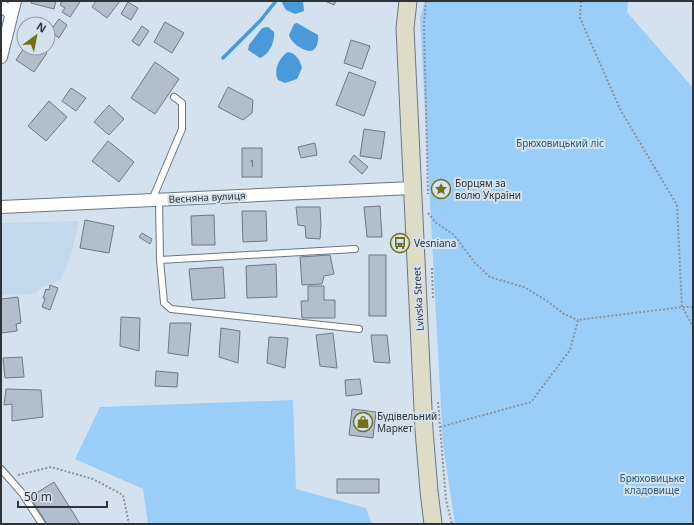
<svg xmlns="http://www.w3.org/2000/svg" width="694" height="525" font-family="'Noto Sans',sans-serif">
<rect width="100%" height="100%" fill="#d4e2ef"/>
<polygon fill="#c4d8eb" points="79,221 72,252 60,281 42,287 35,294 1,295 1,223"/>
<g fill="#9bcdf9">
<polygon points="425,1 628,1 627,12 693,88 693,524 455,524 443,445 420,17"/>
<polygon points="293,400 296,489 366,508 372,524 148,524 143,489 75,459 100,407"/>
</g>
<g fill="#4a9adb">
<polygon points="281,1 303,1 304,11 295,14 286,10"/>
<path d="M 297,23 L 318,35 C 319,40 317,51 310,51 C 303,51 290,42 289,35 L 294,24 Z"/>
<path d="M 268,27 L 274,32 C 275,41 270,54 260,58 L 248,50 L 249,45 L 262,28 Z"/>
<path d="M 288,52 C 296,53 300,60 302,68 L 297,79 L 285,83 L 278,80 C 273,71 279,57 288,52 Z"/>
</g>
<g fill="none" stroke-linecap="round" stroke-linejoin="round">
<polyline stroke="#4a9adb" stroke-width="3.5" points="223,58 260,21 276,1"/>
</g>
<g fill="#b1bfcc" stroke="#6c7985">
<polygon points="32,1 56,1 54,9 31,3"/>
<polygon points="62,1 78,1 80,2 70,17 62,12 65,8 60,5"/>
<polygon points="96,1 120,1 107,18 92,7"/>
<polygon points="325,1 336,1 334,5"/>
<polygon points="128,2 138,8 131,20 121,14"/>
<polygon points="59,19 67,25 59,38 50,31"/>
<polygon points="165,22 184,33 172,53 154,42"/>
<polygon points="142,26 149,31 139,46 132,41"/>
<polygon points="351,40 370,46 362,69 344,63"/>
<polygon points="24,48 39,48 47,53 34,72 16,60"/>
<polygon points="155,62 179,79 155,114 131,98"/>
<polygon points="349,72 376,82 364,116 336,105"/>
<polygon points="228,87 253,100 252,113 243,120 218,107"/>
<polygon points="71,88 86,98 76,111 62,101"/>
<polygon points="49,101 67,117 46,141 28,126"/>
<polygon points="109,105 124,119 109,135 94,122"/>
<polygon points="364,129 385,132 381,159 360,156"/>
<polygon points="108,141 134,162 119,182 92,161"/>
<polygon points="315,143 317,155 301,158 298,147"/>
<rect x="242" y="148" width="20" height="29"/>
<polygon points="354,155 368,167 362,174 349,162"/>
<polygon points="380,206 382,237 367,237 364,207"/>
<polygon points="296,207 320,207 321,225 320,239 306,238 305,226 298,225"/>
<polygon points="242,211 266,211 267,241 243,242"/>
<polygon points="214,215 215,245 192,245 191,216"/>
<polygon points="85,220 114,226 109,253 80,248"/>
<polygon points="142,233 152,239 150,244 139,237"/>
<polygon points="330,255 334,274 324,276 322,284 302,285 300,257"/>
<rect x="369" y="255" width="17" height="61"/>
<polygon points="276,264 277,297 247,298 246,266"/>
<polygon points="223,267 225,298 192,300 189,269"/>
<polygon points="50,285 58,288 50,310 42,307 45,299 43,298 46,289 49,290"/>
<polygon points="308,286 324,286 324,300 335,300 335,318 302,318 301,301 308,301"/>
<polygon points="18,297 21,323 16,324 17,331 1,333 1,299"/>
<polygon points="121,317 140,318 139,351 120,346"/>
<polygon points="170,323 191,323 188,356 168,353"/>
<polygon points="221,328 240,331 238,363 219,357"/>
<polygon points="333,333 337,368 320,366 316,335"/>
<polygon points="371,335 387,335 390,363 374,362"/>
<polygon points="269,337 288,338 285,368 267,363"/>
<polygon points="22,357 24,377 5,378 3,358"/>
<polygon points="156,371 178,373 177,387 155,386"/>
<polygon points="360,379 362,394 346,396 345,380"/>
<polygon points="6,389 41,390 43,417 12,421 12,404 4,405"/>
<polygon points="352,409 376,412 373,438 349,435"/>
<rect x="337" y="479" width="42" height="14"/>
<polygon points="54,482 80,524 47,524 30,497"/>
</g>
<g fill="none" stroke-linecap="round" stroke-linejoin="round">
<defs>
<g id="service">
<polyline points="159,199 160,260"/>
<polyline points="152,200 182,129 182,103 174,97"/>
<polyline points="355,249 160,260 164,303 171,309 359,329"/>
<polyline points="1,469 22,493 42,524"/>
</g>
<g id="minor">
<polyline points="1,6 11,13"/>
<polyline points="1,57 15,1"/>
<polyline points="1,207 412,188"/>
</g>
<polyline id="secondary" points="408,1 405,28 424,430 429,491 433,524"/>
</defs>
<use href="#service" stroke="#6a7783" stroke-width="8"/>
<use href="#minor" stroke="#6a7783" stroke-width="14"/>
<use href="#secondary" stroke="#6a7783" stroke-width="19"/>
<g stroke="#89939d" stroke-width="2" stroke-dasharray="2 2" stroke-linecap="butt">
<polyline points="426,1 424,24 428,194"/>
<polyline points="581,1 580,18 621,111 677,205 682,307 693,326"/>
<polyline points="428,213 435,222 454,235 475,263 490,277 524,287 547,301 564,314 578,320"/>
<polyline points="432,268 433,299"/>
<polyline points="438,402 446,500 452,524"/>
<polyline points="440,427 531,402 570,350 578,320 682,307 693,307"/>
<polyline points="18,475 51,467 93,479 123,495 129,524"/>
</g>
<use href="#service" stroke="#fff" stroke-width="6"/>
<use href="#minor" stroke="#fff" stroke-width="12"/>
<use href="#secondary" stroke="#ddddc7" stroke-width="17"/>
</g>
<defs>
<symbol id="sight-ring" viewBox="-11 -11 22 22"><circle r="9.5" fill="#d4e2ef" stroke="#727115" stroke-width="1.5"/><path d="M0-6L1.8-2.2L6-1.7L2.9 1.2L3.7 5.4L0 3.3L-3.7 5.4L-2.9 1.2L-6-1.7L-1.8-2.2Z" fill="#727115"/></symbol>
<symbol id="bus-ring" viewBox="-11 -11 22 22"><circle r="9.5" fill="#d4e2ef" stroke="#727115" stroke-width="1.5"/><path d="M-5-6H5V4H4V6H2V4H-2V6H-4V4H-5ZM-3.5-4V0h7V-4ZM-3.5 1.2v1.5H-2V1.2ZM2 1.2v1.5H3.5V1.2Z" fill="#727115"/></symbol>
<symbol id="shop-ring" viewBox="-11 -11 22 22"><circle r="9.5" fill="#d4e2ef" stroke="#727115" stroke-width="1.5"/><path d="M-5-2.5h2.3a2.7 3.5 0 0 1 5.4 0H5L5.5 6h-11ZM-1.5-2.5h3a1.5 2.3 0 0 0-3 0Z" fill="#727115"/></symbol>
</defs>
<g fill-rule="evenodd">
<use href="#sight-ring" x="430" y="178" width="22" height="22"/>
<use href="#bus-ring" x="389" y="232" width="22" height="22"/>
<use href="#shop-ring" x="352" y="411" width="22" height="22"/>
</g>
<g text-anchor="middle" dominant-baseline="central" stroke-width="4" stroke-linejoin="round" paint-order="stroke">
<g font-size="8" fill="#4f565d">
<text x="252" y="163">1</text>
</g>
<g font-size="10" fill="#235b88" stroke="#d4e2ef">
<text x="560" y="143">Брюховицький ліс</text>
<text x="652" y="478">Брюховицьке<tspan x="652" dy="12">кладовище</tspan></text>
</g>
<g font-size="10" fill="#2e3338" stroke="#d4e2ef" text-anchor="start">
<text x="455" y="183">Борцям за<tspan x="455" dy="12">волю України</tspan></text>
<text x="414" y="243">Vesniana</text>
<text x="377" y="416">Будівельний<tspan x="377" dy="12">Маркет</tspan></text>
</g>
<g font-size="10" fill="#2e3338" stroke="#d4e2ef">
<text transform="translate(207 197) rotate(-3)">Весняна вулиця</text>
<text transform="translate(418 299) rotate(-93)">Lvivska Street</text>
</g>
</g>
<rect width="694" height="525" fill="none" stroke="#2e3338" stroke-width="4"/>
<g transform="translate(36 36) rotate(32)"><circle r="19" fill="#d4e2ef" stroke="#929ca6"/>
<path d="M0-3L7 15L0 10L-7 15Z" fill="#727115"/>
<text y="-6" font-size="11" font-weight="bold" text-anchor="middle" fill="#2e3338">N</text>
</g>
<path d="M18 501v6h89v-6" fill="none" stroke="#2e3338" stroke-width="2"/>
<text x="24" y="501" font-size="12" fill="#2e3338" stroke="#d4e2ef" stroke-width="3" paint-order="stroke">50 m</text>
</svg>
